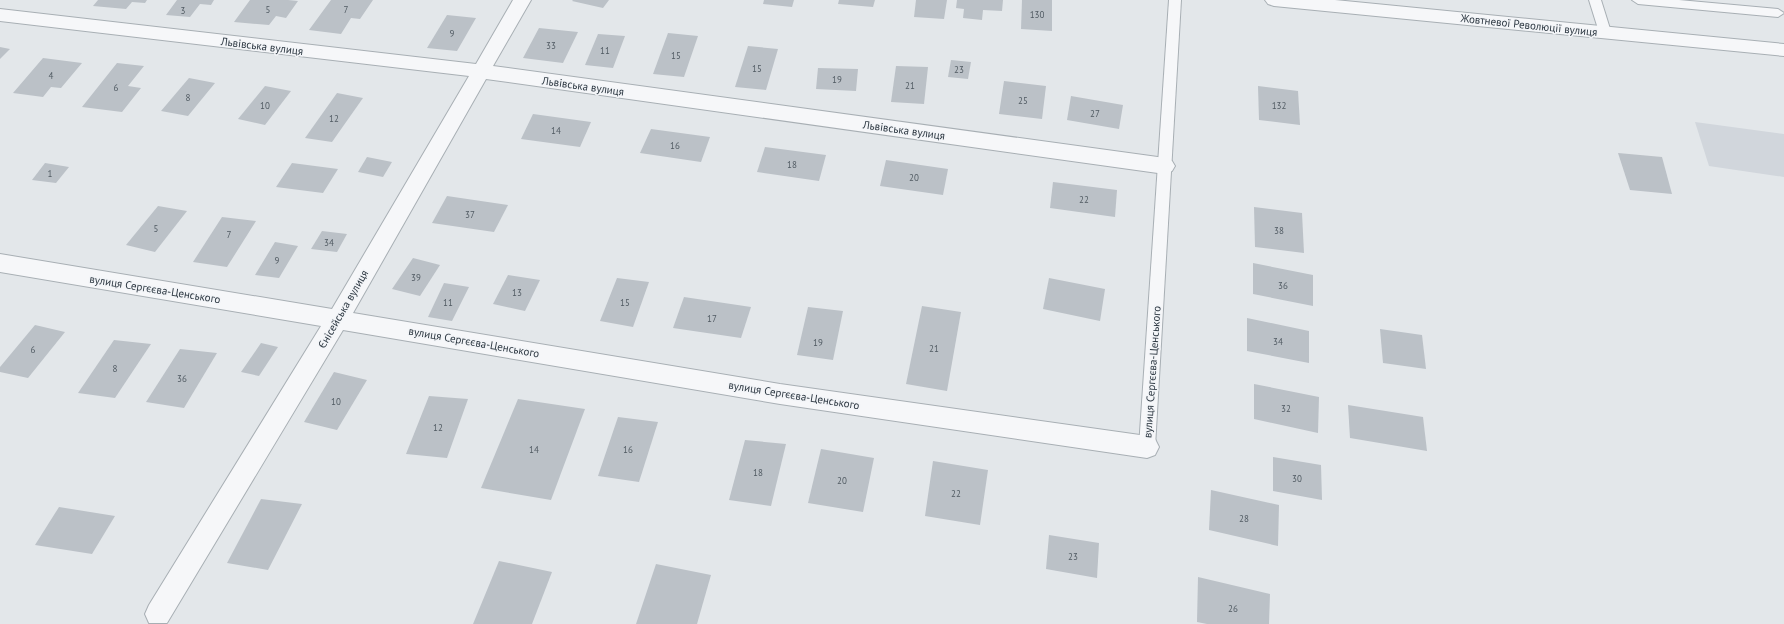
<svg xmlns="http://www.w3.org/2000/svg" width="1784" height="624" font-family="'PT Sans',sans-serif">
<rect width="100%" height="100%" fill="#e3e7ea"/>
<polygon fill="#d1d6dc" points="1695,122 1784,134 1784,177 1709,166"/>
<g fill="#bbc1c7">
<polygon points="98,0 147,0 145,3 132,2 126,9 93,6"/>
<polygon points="177,0 214,0 211,5 200,4 190,17 166,15"/>
<polygon points="250,0 288,0 298,1 286,18 276,16 269,25 234,22"/>
<polygon points="331,0 373,0 360,19 351,18 341,34 309,30"/>
<polygon points="573,0 609,0 603,8 572,1"/>
<polygon points="764,0 794,0 792,7 763,4"/>
<polygon points="839,0 875,0 873,7 838,4"/>
<polygon points="916,0 947,0 944,19 914,17"/>
<polygon points="957,0 1003,0 1002,11 983,10 982,20 963,18 964,9 956,8"/>
<polygon points="1022,0 1052,0 1052,31 1021,29"/>
<polygon points="447,15 476,18 457,51 427,48"/>
<polygon points="539,28 578,32 563,63 523,58"/>
<polygon points="668,33 698,36 684,77 653,74"/>
<polygon points="598,34 625,36 613,68 585,65"/>
<polygon points="748,46 778,49 766,90 735,87"/>
<polygon points="0,47 10,49 0,59"/>
<polygon points="43,58 82,63 61,88 51,87 43,97 13,93"/>
<polygon points="951,60 971,62 968,79 948,77"/>
<polygon points="117,63 144,66 128,86 141,88 122,112 82,107"/>
<polygon points="896,66 928,67 924,104 891,102"/>
<polygon points="818,68 858,69 856,91 816,89"/>
<polygon points="189,78 215,83 188,116 161,111"/>
<polygon points="1004,81 1046,86 1042,119 999,114"/>
<polygon points="265,86 291,91 265,125 238,119"/>
<polygon points="1258,86 1298,91 1300,125 1259,120"/>
<polygon points="337,93 363,98 332,142 305,138"/>
<polygon points="1071,96 1123,105 1119,129 1067,120"/>
<polygon points="533,114 591,122 580,147 521,139"/>
<polygon points="651,129 710,137 701,162 640,153"/>
<polygon points="765,147 826,155 819,181 757,172"/>
<polygon points="1618,153 1662,157 1672,194 1630,190"/>
<polygon points="367,157 392,162 383,177 358,172"/>
<polygon points="886,160 948,169 943,195 880,186"/>
<polygon points="45,163 69,167 56,183 32,180"/>
<polygon points="292,163 338,169 323,193 276,187"/>
<polygon points="1053,182 1117,190 1115,217 1050,208"/>
<polygon points="447,196 508,205 494,232 432,223"/>
<polygon points="158,206 187,211 155,252 126,245"/>
<polygon points="1254,207 1302,213 1304,253 1255,247"/>
<polygon points="222,217 256,221 227,267 193,262"/>
<polygon points="322,231 347,234 337,252 311,249"/>
<polygon points="275,242 298,246 279,278 255,275"/>
<polygon points="413,258 440,265 420,296 392,289"/>
<polygon points="1253,263 1313,275 1313,306 1253,294"/>
<polygon points="508,275 540,280 525,311 493,304"/>
<polygon points="617,278 649,282 633,327 600,321"/>
<polygon points="1049,278 1105,289 1100,321 1043,309"/>
<polygon points="444,283 469,287 452,321 428,317"/>
<polygon points="684,297 751,307 741,338 673,328"/>
<polygon points="922,306 961,312 947,391 906,384"/>
<polygon points="808,307 843,311 833,360 797,355"/>
<polygon points="1247,318 1309,331 1309,363 1247,351"/>
<polygon points="35,325 65,332 28,378 0,372 0,367"/>
<polygon points="1380,329 1422,335 1426,369 1383,363"/>
<polygon points="114,340 151,344 115,398 78,393"/>
<polygon points="261,343 278,347 259,376 241,372"/>
<polygon points="180,349 217,353 184,408 146,402"/>
<polygon points="334,372 367,380 337,430 304,422"/>
<polygon points="1254,384 1319,397 1318,433 1254,419"/>
<polygon points="429,396 468,399 447,458 406,454"/>
<polygon points="518,399 585,409 551,500 481,488"/>
<polygon points="1348,405 1423,417 1427,451 1350,438"/>
<polygon points="618,417 658,422 639,482 598,476"/>
<polygon points="745,440 786,444 771,506 729,500"/>
<polygon points="821,449 874,458 863,512 808,503"/>
<polygon points="1273,457 1321,465 1322,500 1273,491"/>
<polygon points="933,461 988,470 980,525 925,516"/>
<polygon points="1211,490 1279,505 1278,546 1209,530"/>
<polygon points="261,499 302,504 268,570 227,563"/>
<polygon points="59,507 115,516 92,554 35,545"/>
<polygon points="1049,535 1099,543 1097,578 1046,569"/>
<polygon points="499,561 552,572 532,624 473,624"/>
<polygon points="656,564 711,575 697,624 636,624"/>
<polygon points="1198,577 1270,594 1269,624 1207,624 1197,622"/>
</g>
<g fill="none" stroke-linecap="round" stroke-linejoin="round">
<defs>
<g id="service">
<polygon points="1169,0 1181,0 1155,447 1152,452 1147,454 1142,452 1139,447"/>
<polygon points="1589,0 1601,0 1611,32 1609,35 1601,35 1599,32"/>
<polygon points="1632,0 1679,0 1778,9 1784,13 1778,17 1638,4"/>
</g>
<g id="minor">
<polygon points="513,0 531,0 493,66 1165,158 1172,161 1175,166 1172,171 1165,174 486,79 353,313 780,384 1147,436 1155,439 1159,447 1155,455 1147,458 780,404 343,330 167,623 149,623 145,614 149,605 321,326 0,272 0,254 332,309 469,76 0,21 0,9 476,64"/>
<polygon points="1265,0 1335,0 1784,44 1784,56 1274,6 1268,4"/>
</g>
</defs>
<use href="#service" stroke="#a8afb4" stroke-width="2"/>
<use href="#minor" stroke="#a8afb4" stroke-width="2"/>
<use href="#service" fill="#f6f7f9" fill-rule="evenodd"/>
<use href="#minor" fill="#f6f7f9" fill-rule="evenodd"/>
</g>
<g text-anchor="middle" dominant-baseline="central" stroke-width="3" stroke-linejoin="round" paint-order="stroke">
<g font-size="9" fill="#505a62">
<text x="268" y="9">5</text>
<text x="346" y="9">7</text>
<text x="183" y="10">3</text>
<text x="1037" y="14">130</text>
<text x="452" y="33">9</text>
<text x="551" y="45">33</text>
<text x="605" y="50">11</text>
<text x="676" y="55">15</text>
<text x="757" y="68">15</text>
<text x="959" y="69">23</text>
<text x="51" y="75">4</text>
<text x="837" y="79">19</text>
<text x="910" y="85">21</text>
<text x="116" y="87">6</text>
<text x="188" y="97">8</text>
<text x="1023" y="100">25</text>
<text x="265" y="105">10</text>
<text x="1279" y="105">132</text>
<text x="1095" y="113">27</text>
<text x="334" y="118">12</text>
<text x="556" y="130">14</text>
<text x="675" y="145">16</text>
<text x="792" y="164">18</text>
<text x="50" y="173">1</text>
<text x="914" y="177">20</text>
<text x="1084" y="199">22</text>
<text x="470" y="214">37</text>
<text x="156" y="228">5</text>
<text x="1279" y="230">38</text>
<text x="229" y="234">7</text>
<text x="329" y="242">34</text>
<text x="277" y="260">9</text>
<text x="416" y="277">39</text>
<text x="1283" y="285">36</text>
<text x="517" y="292">13</text>
<text x="448" y="302">11</text>
<text x="625" y="302">15</text>
<text x="712" y="318">17</text>
<text x="1278" y="341">34</text>
<text x="818" y="342">19</text>
<text x="934" y="348">21</text>
<text x="33" y="349">6</text>
<text x="115" y="368">8</text>
<text x="182" y="378">36</text>
<text x="336" y="401">10</text>
<text x="1286" y="408">32</text>
<text x="438" y="427">12</text>
<text x="534" y="449">14</text>
<text x="628" y="449">16</text>
<text x="758" y="472">18</text>
<text x="1297" y="478">30</text>
<text x="842" y="480">20</text>
<text x="956" y="493">22</text>
<text x="1244" y="518">28</text>
<text x="1073" y="556">23</text>
<text x="1233" y="608">26</text>
</g>
<g font-size="11" fill="#2c3741" stroke="#f3f5f8">
<text transform="translate(1529 25) rotate(6)">Жовтневої Революції вулиця</text>
<text transform="translate(262 46) rotate(7)">Львівська вулиця</text>
<text transform="translate(583 86) rotate(8)">Львівська вулиця</text>
<text transform="translate(904 130) rotate(8)">Львівська вулиця</text>
<text transform="translate(155 289) rotate(9)">вулиця Сергєєва-Ценського</text>
<text transform="translate(343 309) rotate(-60)">Єнісейська вулиця</text>
<text transform="translate(474 342) rotate(10)">вулиця Сергєєва-Ценського</text>
<text transform="translate(1152 372) rotate(-86)">вулиця Сергєєва-Ценського</text>
<text transform="translate(794 395) rotate(9)">вулиця Сергєєва-Ценського</text>
</g>
</g>
</svg>
